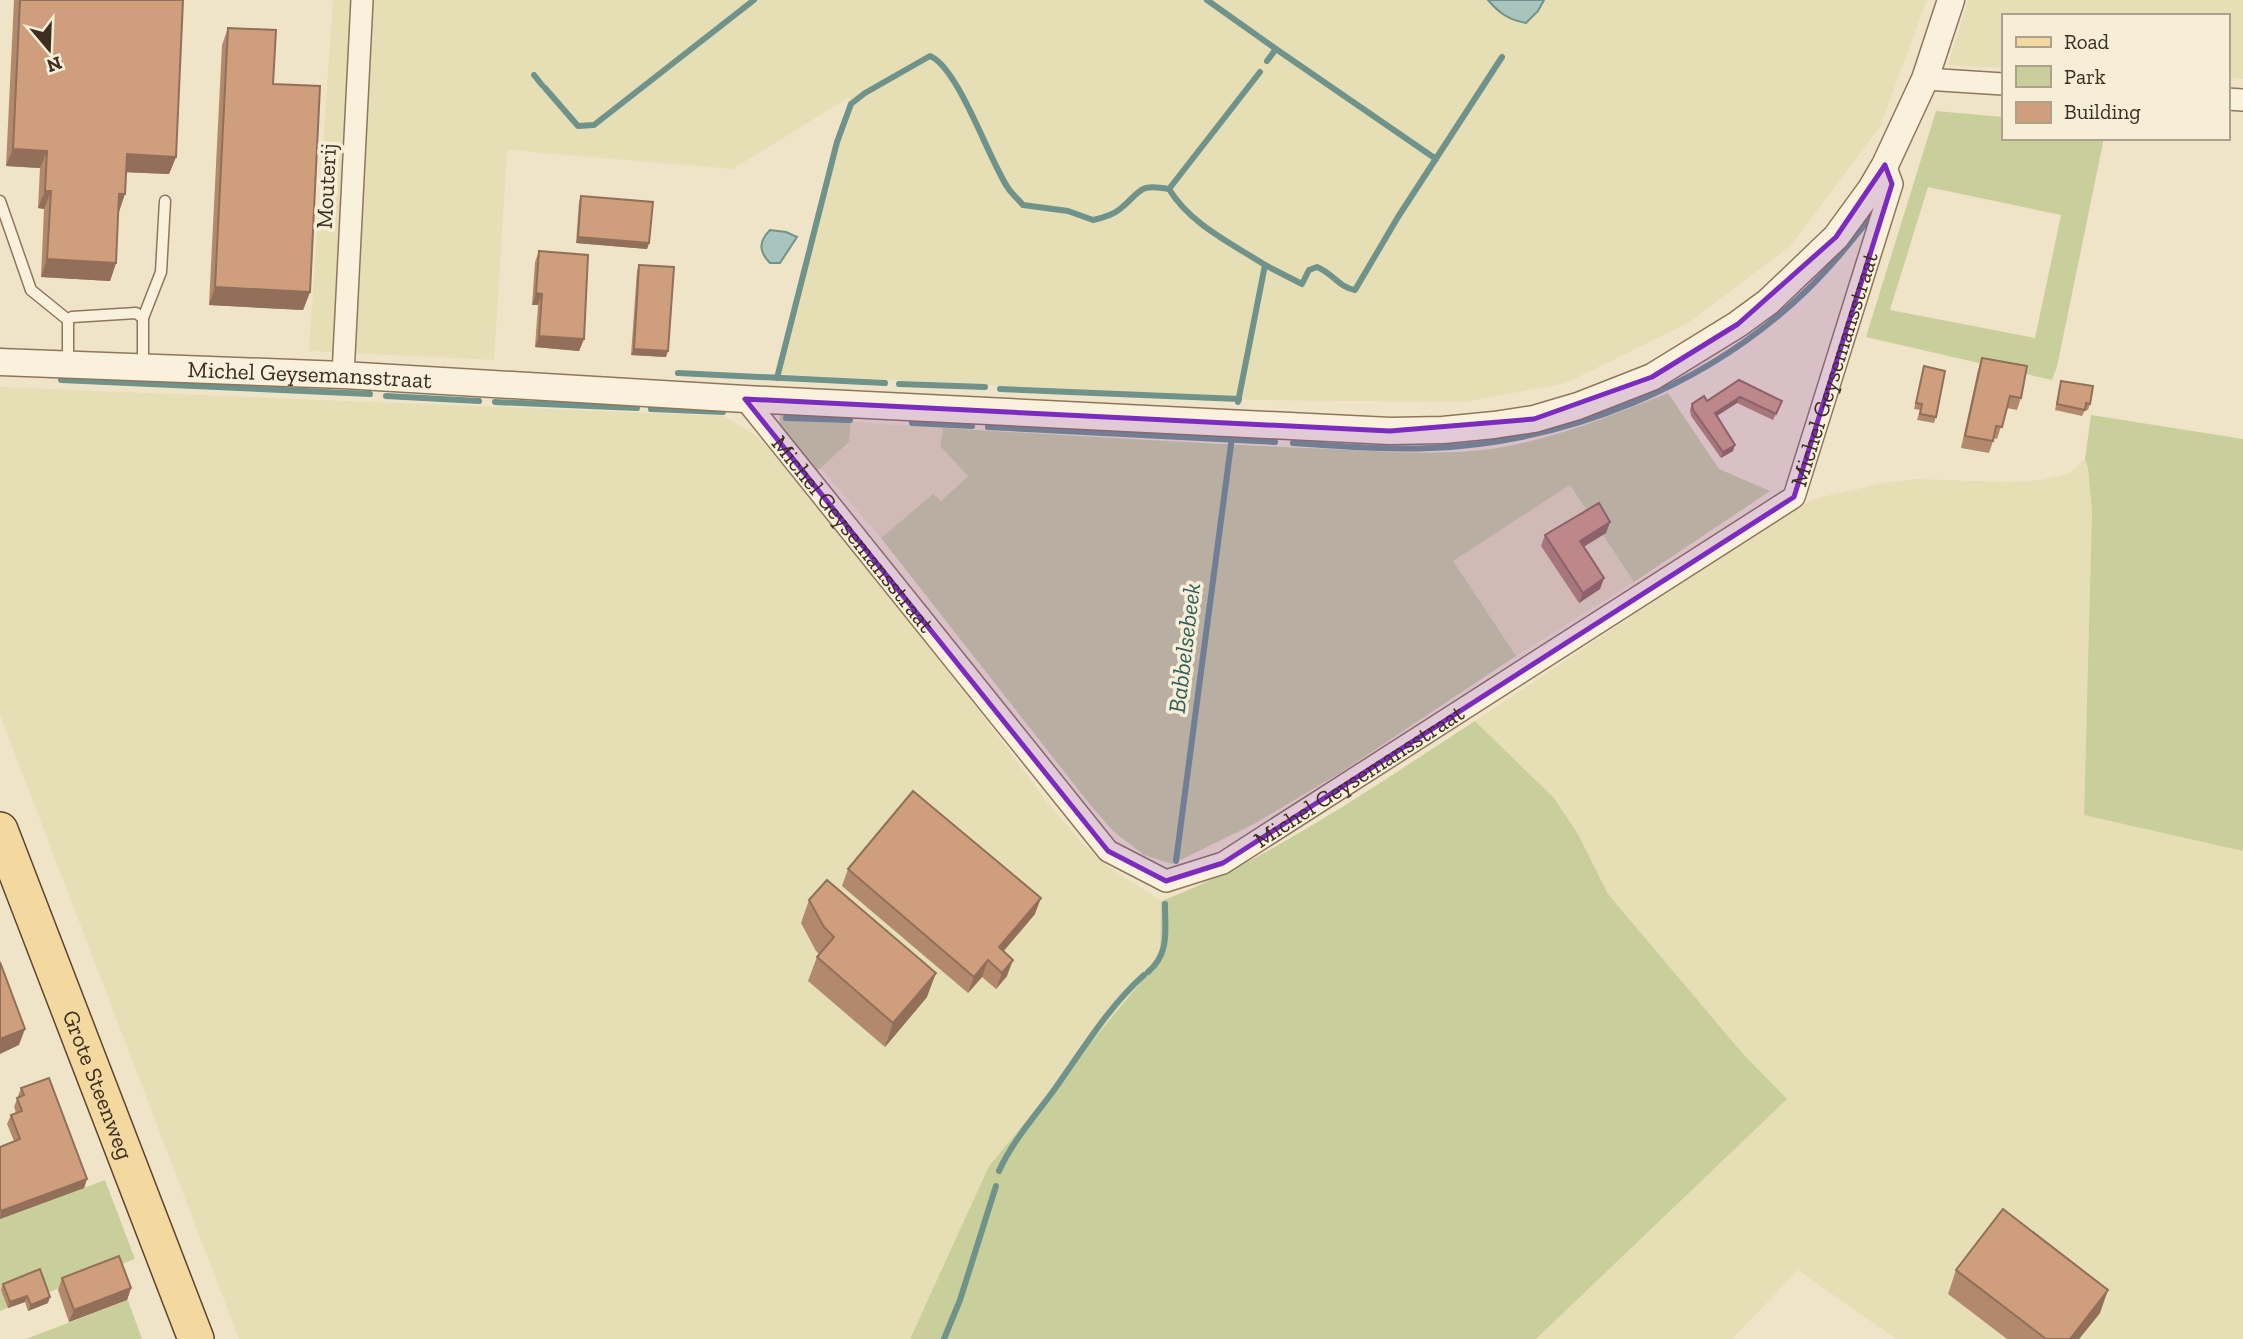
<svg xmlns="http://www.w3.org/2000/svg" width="2243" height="1339" font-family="'Zilla Slab',serif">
<rect width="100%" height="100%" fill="#f0e4c8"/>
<g fill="#e6deb5">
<polygon points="333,0 1927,0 1880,127 1790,246 1688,323 1566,383 1464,402 1255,400 780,374 849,97 733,169 507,150 494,360 309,351"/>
<polygon points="1968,0 2243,0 2243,79 2227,78 2227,16 2003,16 2003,68 1948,65"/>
<polygon points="0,387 724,416 763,440 969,697 1050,806 1084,845 1106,865 1161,901 1160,959 989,1166 910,1339 239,1339 0,715"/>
<polygon points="852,422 943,428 940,446 968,475 940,502 933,494 881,538 821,468 849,443"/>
<polygon points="2085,459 2088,468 2092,512 2084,814 2243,851 2243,1339 1896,1339 1798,1270 1732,1339 1536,1339 1786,1099 1743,1055 1608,894 1578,834 1554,798 1475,721 1749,538 1813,499 1884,483 1916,479 2005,482 2042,480 2070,473"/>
<polygon points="1570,485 1634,582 1516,656 1452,561"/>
</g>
<g fill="#c9cf9b" fill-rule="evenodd">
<path d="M 1936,111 L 2003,117 L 2003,138 L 2104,138 L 2057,367 L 2052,380 L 1866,337 ZM 1928,187 L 2061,215 L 2035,338 L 1890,310 Z"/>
<path d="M 1668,393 L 1719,469 L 1770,491 L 1634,582 L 1570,485 L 1453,561 L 1516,656 L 1343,771 L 1254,824 L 1172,864 L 1144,855 L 1113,831 L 1088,802 L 881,538 L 933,494 L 941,501 L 968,476 L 940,446 L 943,428 C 1064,435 1184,443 1305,448 C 1366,450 1430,457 1491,449 C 1552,440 1611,416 1668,393 Z"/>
<path d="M 782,411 L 852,414 L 849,442 L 821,468 L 814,472 C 800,456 770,434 782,411 Z"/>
<polygon points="2091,415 2243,439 2243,851 2084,815 2092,512 2088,468 2085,459"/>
<path d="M 1475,721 L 1554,798 L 1578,834 L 1608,894 L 1743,1054 L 1787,1099 L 1536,1339 L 910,1339 L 989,1166 L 1160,959 L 1161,901 C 1273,858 1374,786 1475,721 Z"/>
<polygon points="105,1180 135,1259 0,1311 0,1219"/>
<polygon points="128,1300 142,1339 26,1339"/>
</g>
<g fill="#a9c4bc" stroke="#6f938a" stroke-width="2">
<path d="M 1488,0 L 1544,0 L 1538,11 L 1526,23 C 1509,20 1499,13 1488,0 Z"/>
<path d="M 770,230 L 786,232 L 797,237 L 780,263 L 770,263 C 758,251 759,241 770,230 Z"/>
</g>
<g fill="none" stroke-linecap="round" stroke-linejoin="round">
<g stroke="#6f938a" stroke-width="6">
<polyline points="1207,0 1276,49"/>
<polyline points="1267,61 1276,49 1436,159"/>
<path d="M 1260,72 L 1169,189 C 1190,224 1231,243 1265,265"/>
<polyline points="534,75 542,85"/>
<polyline points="545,88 578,126 594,125 754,0"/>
<polyline points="678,373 885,383"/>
<path d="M 777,378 L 837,142 L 851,104 L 865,93 L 930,56 C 958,67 989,160 1008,188 C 1012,194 1018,199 1023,205 L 1068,211 L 1093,220 C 1102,218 1113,215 1120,209 C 1142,192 1136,183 1169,189"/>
<polyline points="61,380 370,394"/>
<polyline points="899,384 985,387"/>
<polyline points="1000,389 1239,399"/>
<polyline points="386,396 479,401"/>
<polyline points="495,402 637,408"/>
<path d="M 1238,402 L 1265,265 L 1302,284 L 1309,270 L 1317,267 C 1334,274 1338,287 1355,290 L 1398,217 L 1502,57"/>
<polyline points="651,409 723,412"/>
<polyline points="786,418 850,420"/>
<polyline points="912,423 972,426"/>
<polyline points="988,427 1275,442"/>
<path d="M 1293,443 C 1339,446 1385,450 1431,448 C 1568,442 1708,386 1807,290 C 1830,268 1850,243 1870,218"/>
<polyline points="1176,861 1232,437"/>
<path d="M 1148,972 C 1170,953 1165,931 1165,904"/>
<path d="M 999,1171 C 1012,1142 1035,1116 1054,1090 C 1082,1051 1108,1007 1144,975"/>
<polyline points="944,1339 960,1300 996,1186"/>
</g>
<defs>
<g id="service">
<polyline points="0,201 31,290 68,320"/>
<polyline points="143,318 161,272 165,201"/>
<polyline points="68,364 68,320 72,317 136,313 143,318 143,367"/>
</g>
<g id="minor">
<polyline points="1925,79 2003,84"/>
<polyline points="2227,99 2243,100"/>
<polyline points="343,375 362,0"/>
<path id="s1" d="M 745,399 L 1108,851 L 1166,881 L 1223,863 L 1794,497 L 1892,184 L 1885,165"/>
</g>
<g id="tertiary">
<path id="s2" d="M 0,362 L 343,375 L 745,399 L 1390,431 L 1443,430 L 1494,425 L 1534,419 L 1578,406 L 1652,377 L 1738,324 L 1768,302 L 1836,237 L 1871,189 L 1885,165 L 1925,79 L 1951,0"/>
</g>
<g id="primary">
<path id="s3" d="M 0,830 L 196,1339"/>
</g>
</defs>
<use href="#service" stroke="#8d765c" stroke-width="13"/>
<use href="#minor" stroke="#8d765c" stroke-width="24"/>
<use href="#tertiary" stroke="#8d765c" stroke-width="29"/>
<use href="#primary" stroke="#5b4430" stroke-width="38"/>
<use href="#service" stroke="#faf1dc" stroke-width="10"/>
<use href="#minor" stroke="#faf1dc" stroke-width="21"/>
<use href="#tertiary" stroke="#faf1dc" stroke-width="26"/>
<use href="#primary" stroke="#f3d9a0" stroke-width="35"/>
</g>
<g fill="#b2896c">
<polygon points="14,0 183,0 176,157 169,174 126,172 118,212 116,263 110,281 41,277 44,209 38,208 40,168 6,166"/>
<polygon points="228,28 273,84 310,292 303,310 209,305 222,45"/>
<polygon points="581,196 649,243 647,249 576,243 579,202"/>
<polygon points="539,251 584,339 579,351 535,347 538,305 532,305 535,262"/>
<polygon points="639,265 666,357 631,355 637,271"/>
<polygon points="1982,358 2021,398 2017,410 2007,408 1997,439 1994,438 1989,453 1961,448 1978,370"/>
<polygon points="1924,366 1936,417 1934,423 1917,420 1920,410 1914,409"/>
<polygon points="1739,380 1782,401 1773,420 1737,403 1717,416 1733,451 1721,458 1691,416 1690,410 1692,404 1707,401"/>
<polygon points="2061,381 2090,404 2088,410 2085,410 2082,416 2055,410"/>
<polygon points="1610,522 1606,533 1584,547 1604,578 1600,589 1579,603 1541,546 1545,535"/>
<polygon points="848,869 1035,914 1004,951 1007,976 996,989 982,977 968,993 842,886"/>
<polygon points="809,900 927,997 885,1047 808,981 817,957 819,954 816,951 801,923"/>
<polygon points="21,1088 87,1179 84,1188 0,1219 0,1147 14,1141 7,1124 11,1115 16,1113 14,1107"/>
<polygon points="1956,1270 2100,1313 2079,1339 2007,1339 1948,1294"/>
<polygon points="62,1278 131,1288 127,1300 69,1322 58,1290"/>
<polygon points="3,1284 48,1303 28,1311 25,1302 8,1308 1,1290"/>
</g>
<g fill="#916f58">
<polygon points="13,149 47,151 40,168 6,166"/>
<polygon points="127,154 176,157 169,174 120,172"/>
<polygon points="45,191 51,191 44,209 38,208"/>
<polygon points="119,194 125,194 119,212"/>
<polygon points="578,237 649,243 647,249 576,243"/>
<polygon points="47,259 116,263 110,281 41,277"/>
<polygon points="215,287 310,292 303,310 209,305"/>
<polygon points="536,293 542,294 538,305 532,305"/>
<polygon points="539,336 584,339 579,351 535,347"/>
<polygon points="634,349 668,351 666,357 631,355"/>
<polygon points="1740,397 1737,403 1712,419 1715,413"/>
<polygon points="1735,445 1733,451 1721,458 1723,452"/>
<polygon points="1610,522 1606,533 1576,551 1580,541"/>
<polygon points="1604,578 1600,589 1579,603 1583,593"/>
<polygon points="1041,898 1035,914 993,963 999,947"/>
<polygon points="988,960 982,977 968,993 974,977"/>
<polygon points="1013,960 1007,976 996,989 1002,973"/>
<polygon points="936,973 927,997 885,1047 893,1023"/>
<polygon points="25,1029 19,1045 0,1054 0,1039"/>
<polygon points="87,1179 84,1188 0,1219 1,1211"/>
<polygon points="131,1288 127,1300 69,1322 74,1310"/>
<polygon points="2108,1290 2100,1313 2079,1339 2070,1339"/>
<polygon points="27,1296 25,1302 8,1308 10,1302"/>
<polygon points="50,1297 48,1303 28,1311 31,1305"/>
</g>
<g fill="#cf9f7d" stroke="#916f58" stroke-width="2">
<polygon points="20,0 183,0 176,157 127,154 125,194 119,194 116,263 47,259 51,191 45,191 47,151 13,149"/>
<polygon points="228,28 276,30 273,84 320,86 310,292 215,287"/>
<polygon points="581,196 653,202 649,243 578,237"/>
<polygon points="539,251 588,255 584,339 539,336 542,294 536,293"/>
<polygon points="639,265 674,267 668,351 634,349"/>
<polygon points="1982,358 2027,366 2021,398 2010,396 2002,427 1996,426 1993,441 1965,436"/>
<polygon points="1924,366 1945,371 1936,417 1920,414 1922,404 1916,403"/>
<polygon points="1739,380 1782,401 1776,414 1740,397 1715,413 1735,445 1723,452 1693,410 1692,404 1704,396 1707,401"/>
<polygon points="2061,381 2093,386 2090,404 2086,403 2085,410 2057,404"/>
<polygon points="1599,503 1610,522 1580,541 1604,578 1583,593 1545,535"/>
<polygon points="913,791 1041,898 999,947 1013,960 1002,973 988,960 974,977 848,869"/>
<polygon points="827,880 936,973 893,1023 817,957 834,937 824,927 809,900"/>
<polygon points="0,962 25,1029 0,1039"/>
<polygon points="49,1078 87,1179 1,1211 0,1208 0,1147 20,1139 11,1115 22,1111 17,1098 24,1095 21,1088"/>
<polygon points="2003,1209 2108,1290 2070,1339 2046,1339 1956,1270"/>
<polygon points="119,1256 131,1288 74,1310 62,1278"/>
<polygon points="40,1269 50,1297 31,1305 27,1296 10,1302 3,1284"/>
</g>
<path fill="#7b2cbf" fill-opacity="0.2" stroke="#7b2cbf" stroke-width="5" stroke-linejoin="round" d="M 1885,165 L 1892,184 L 1794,497 L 1223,863 L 1166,881 L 1108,851 L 745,399 L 1390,431 L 1534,419 L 1652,377 L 1738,324 L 1836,237 Z"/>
<g text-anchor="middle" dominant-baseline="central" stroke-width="7" stroke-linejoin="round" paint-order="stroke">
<g font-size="23" fill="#3d2e20" stroke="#f7eed8">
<text transform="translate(326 186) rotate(-87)">Mouterij</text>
<text stroke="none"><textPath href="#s1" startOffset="1517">Michel Geysemansstraat</textPath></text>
<text stroke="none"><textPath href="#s2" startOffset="310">Michel Geysemansstraat</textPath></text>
<text stroke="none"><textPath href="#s1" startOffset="173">Michel Geysemansstraat</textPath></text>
<text stroke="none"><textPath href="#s1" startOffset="866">Michel Geysemansstraat</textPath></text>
<text stroke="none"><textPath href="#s3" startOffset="273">Grote Steenweg</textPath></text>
</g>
<g font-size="24" font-style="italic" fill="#2f5d5a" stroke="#f7eed8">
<text transform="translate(1184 648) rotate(-83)">Babbelsebeek</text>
</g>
</g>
<rect x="2002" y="14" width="228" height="126" fill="#f7eed8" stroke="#ada18e" stroke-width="2"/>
<rect x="2016" y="37" width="35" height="10" fill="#f3d9a0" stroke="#ada18e" stroke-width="2"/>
<text x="2064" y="49" font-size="21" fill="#3d2e20">Road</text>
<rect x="2016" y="66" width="35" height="21" fill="#c9cf9b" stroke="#ada18e" stroke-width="2"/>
<text x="2064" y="84" font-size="21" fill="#3d2e20">Park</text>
<rect x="2016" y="102" width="35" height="21" fill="#cf9f7d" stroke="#ada18e" stroke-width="2"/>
<text x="2064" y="119" font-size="21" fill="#3d2e20">Building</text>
<g transform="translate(49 49) rotate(161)" stroke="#f7eed8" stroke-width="5" paint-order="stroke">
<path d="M0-5L12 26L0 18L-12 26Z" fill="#3d2e20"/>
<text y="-10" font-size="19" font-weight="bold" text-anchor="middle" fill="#3d2e20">N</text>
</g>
</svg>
